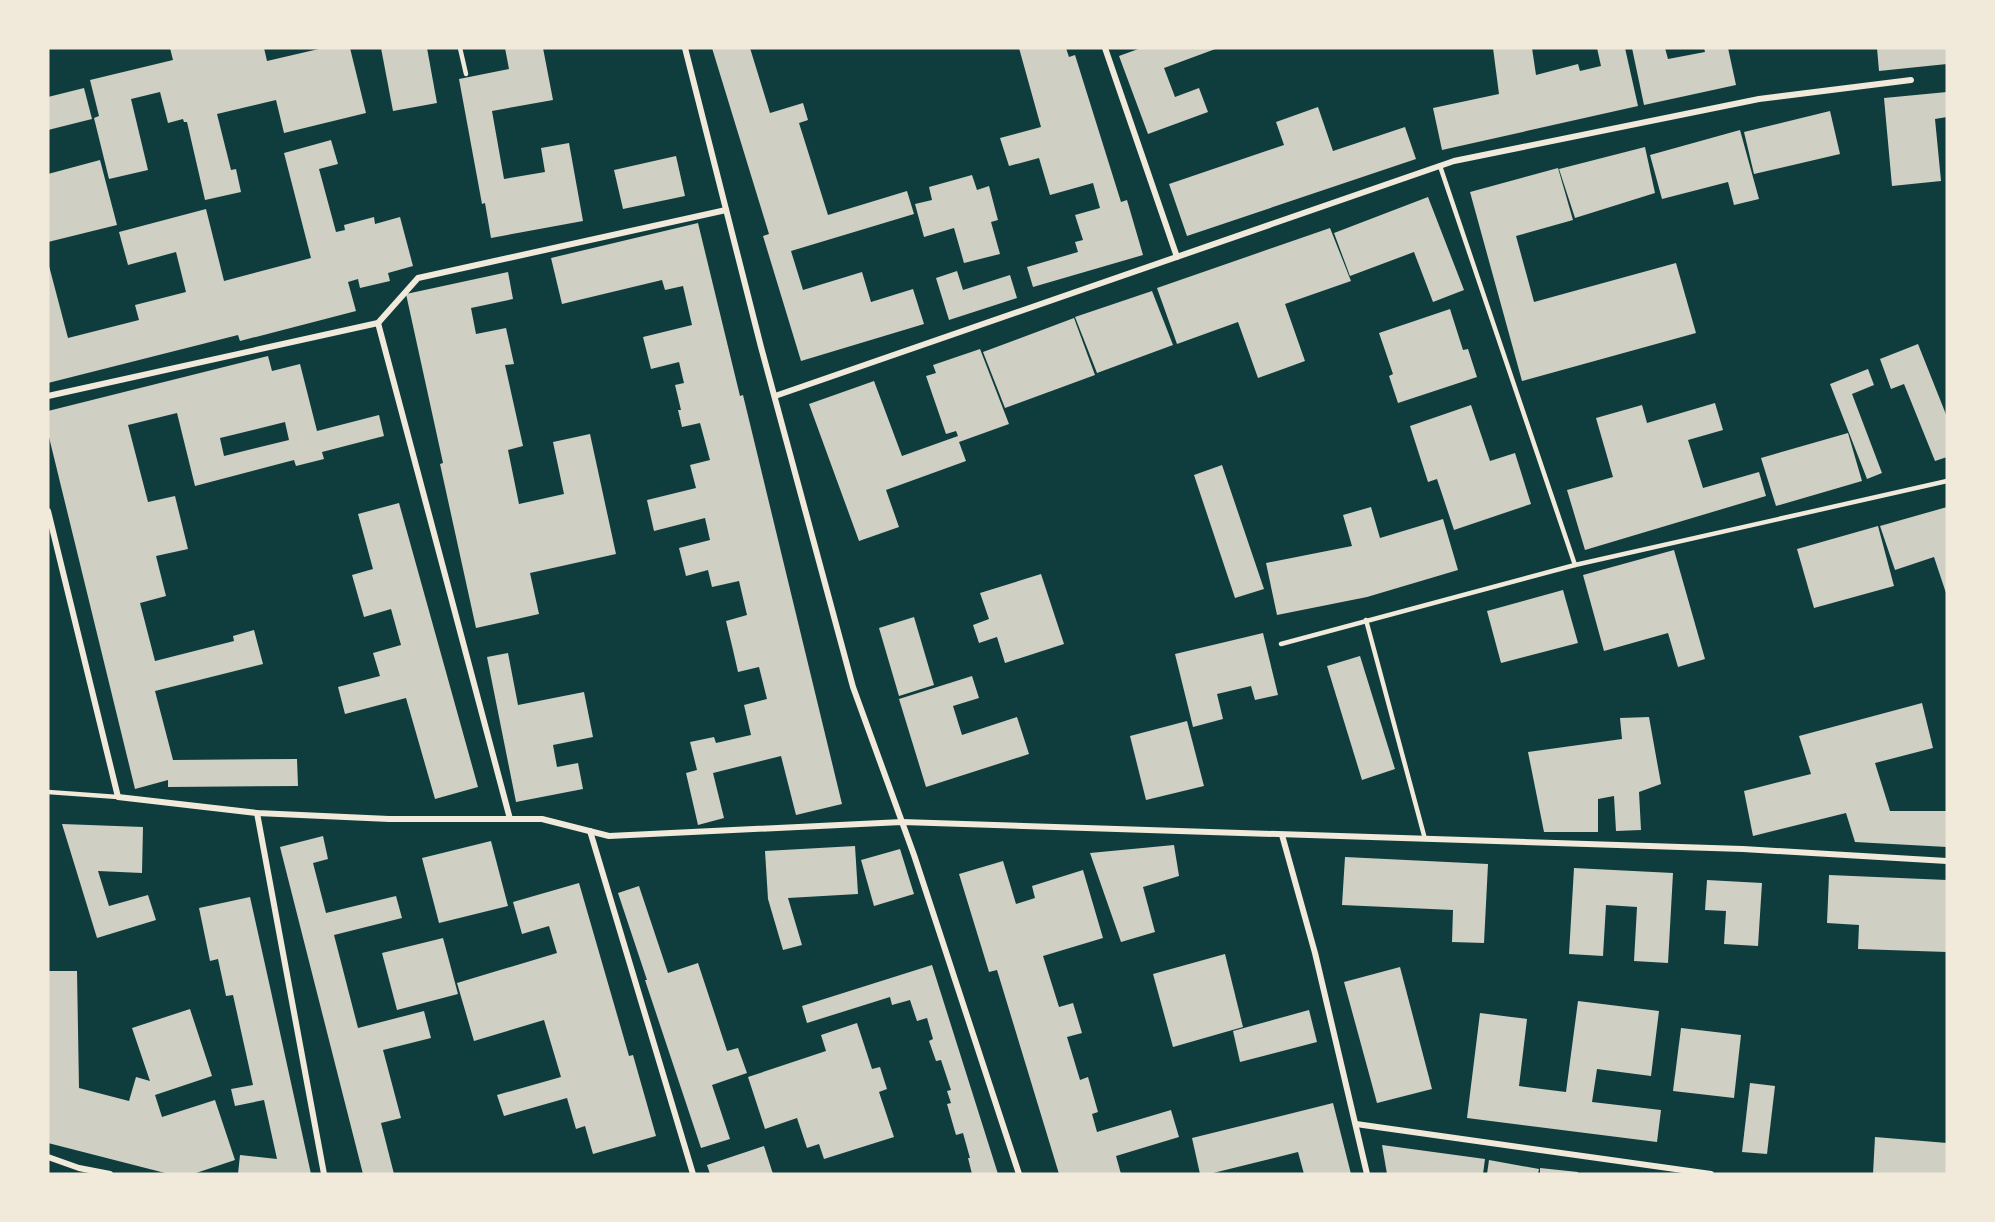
<svg xmlns="http://www.w3.org/2000/svg" width="1995" height="1222" font-family="Lato,sans-serif">
<rect width="100%" height="100%" fill="#0f3d3e"/>
<g fill="#cfcfc3" fill-rule="evenodd">
<polygon points="170,48 264,48 267,61 323,48 350,48 366,113 284,133 276,100 217,114 231,170 236,169 241,192 205,200 187,122 184,122 183,119 168,123 160,92 131,99 148,170 109,179 94,118 99,116 90,80 173,60"/>
<polygon points="381,48 427,48 437,103 393,111"/>
<polygon points="505,48 543,48 553,100 492,111 504,179 545,172 541,148 569,143 583,221 491,238 485,203 482,204 459,79 509,69"/>
<polygon points="712,48 750,48 770,113 803,103 808,120 799,123 828,215 907,191 914,214 791,251 803,290 862,272 871,302 913,289 924,324 801,361 763,236 769,234"/>
<polygon points="1019,48 1066,48 1069,57 1075,55 1121,202 1127,200 1143,255 1033,287 1027,267 1078,252 1075,242 1083,240 1075,215 1100,208 1093,183 1050,195 1039,158 1009,166 1000,138 1041,127"/>
<polygon points="1141,48 1218,48 1164,68 1175,97 1199,88 1208,112 1148,134 1119,56"/>
<polygon points="1493,48 1532,48 1536,75 1578,64 1580,71 1601,66 1597,48 1625,48 1638,106 1442,150 1433,108 1499,94"/>
<polygon points="1632,48 1665,48 1668,59 1705,52 1704,48 1728,48 1736,85 1644,105"/>
<polygon points="1877,48 1947,48 1947,64 1879,71"/>
<polygon points="84,88 92,119 48,130 48,97"/>
<polygon points="1947,92 1947,117 1935,119 1941,181 1892,186 1884,98"/>
<polygon points="1318,107 1333,151 1405,127 1416,159 1187,236 1169,184 1284,145 1276,122"/>
<polygon points="1830,111 1840,154 1754,174 1744,132"/>
<polygon points="1740,130 1759,199 1734,205 1728,182 1662,199 1650,155"/>
<polygon points="331,140 338,164 319,169 336,232 345,230 344,225 374,217 375,224 400,217 413,266 388,273 390,281 360,288 358,279 348,282 356,311 240,341 238,335 48,383 48,262 68,338 139,320 135,305 186,292 176,252 128,265 119,232 206,209 224,281 311,258 284,153"/>
<polygon points="1645,147 1655,193 1575,218 1559,169"/>
<polygon points="676,156 685,196 623,209 614,170"/>
<polygon points="100,160 117,225 48,242 48,174"/>
<polygon points="1558,168 1573,220 1516,236 1534,302 1676,263 1696,333 1522,381 1470,192"/>
<polygon points="972,175 977,190 989,186 998,220 991,222 1000,254 964,263 954,228 924,237 915,204 932,200 929,187"/>
<polygon points="1428,197 1464,290 1433,302 1414,252 1350,276 1334,233"/>
<polygon points="698,223 740,396 743,395 842,804 796,815 781,756 713,773 724,818 698,825 686,773 697,770 690,742 714,737 716,743 751,735 744,705 767,699 759,667 738,672 733,650 726,621 747,615 739,581 712,587 708,570 686,576 679,548 710,540 705,518 654,531 647,500 696,488 690,465 710,460 700,423 682,427 678,410 681,410 675,385 684,383 679,362 651,369 643,337 692,325 683,286 665,290 662,280 562,304 551,258"/>
<polygon points="1330,228 1351,281 1285,304 1305,361 1258,378 1238,322 1177,344 1157,288"/>
<polygon points="957,271 963,290 1010,275 1017,298 949,320 936,278"/>
<polygon points="508,272 513,299 471,308 476,334 506,328 514,364 505,365 523,446 508,450 519,504 564,494 553,442 590,434 616,554 530,573 539,614 476,628 440,464 443,463 406,294"/>
<polygon points="1152,291 1173,345 1097,373 1075,317"/>
<polygon points="1450,309 1463,350 1468,349 1477,377 1398,403 1389,376 1393,374 1379,333"/>
<polygon points="1074,318 1095,375 1005,408 983,352"/>
<polygon points="1918,344 1947,417 1947,457 1935,461 1904,384 1891,389 1880,359"/>
<polygon points="980,349 1009,424 959,442 966,461 886,490 899,527 859,541 809,404 874,381 902,456 958,436 956,431 946,434 926,376 936,373 933,365"/>
<path d="M 268,356 L 272,371 L 300,364 L 317,431 L 379,415 L 384,436 L 322,452 L 324,459 L 296,466 L 294,460 L 195,486 L 177,413 L 128,425 L 148,502 L 175,496 L 188,549 L 156,556 L 166,596 L 140,603 L 155,661 L 234,641 L 233,636 L 254,630 L 263,664 L 155,691 L 173,760 L 297,759 L 298,786 L 168,787 L 168,780 L 135,789 L 48,433 L 48,411 ZM 285,422 L 289,440 L 224,456 L 220,438 Z"/>
<polygon points="1868,369 1874,385 1852,394 1882,473 1867,479 1830,384"/>
<polygon points="1715,403 1723,430 1688,440 1703,488 1759,472 1766,496 1585,550 1567,490 1613,477 1596,418 1642,405 1647,423"/>
<polygon points="1471,405 1490,461 1515,453 1531,504 1454,530 1437,479 1428,482 1410,426"/>
<polygon points="1848,433 1862,481 1776,506 1761,458"/>
<polygon points="1222,465 1264,589 1235,598 1194,475"/>
<polygon points="399,503 478,787 435,799 406,698 345,714 338,687 380,676 373,653 401,645 391,609 364,617 352,575 373,569 358,514"/>
<polygon points="1371,507 1380,538 1443,519 1458,570 1367,597 1277,615 1266,563 1352,546 1343,515"/>
<polygon points="1947,507 1947,596 1934,557 1895,570 1880,526"/>
<polygon points="1878,526 1894,586 1814,608 1797,549"/>
<polygon points="1674,550 1705,659 1678,667 1668,633 1604,651 1583,575"/>
<polygon points="1041,574 1064,644 1005,663 997,637 979,643 973,625 989,619 980,593"/>
<polygon points="1563,590 1578,643 1501,663 1487,611"/>
<polygon points="914,617 934,685 899,696 879,628"/>
<polygon points="1263,633 1278,695 1255,700 1251,686 1217,694 1223,719 1193,727 1175,654"/>
<polygon points="508,653 518,705 584,692 593,737 553,745 557,767 578,763 583,789 516,802 487,657"/>
<polygon points="1360,656 1395,769 1362,780 1327,666"/>
<polygon points="972,676 979,698 953,706 962,735 1017,717 1029,754 926,787 899,699"/>
<polygon points="1922,703 1933,748 1875,763 1890,811 1947,811 1947,847 1855,842 1846,813 1753,836 1744,791 1811,774 1799,736"/>
<polygon points="1649,717 1661,784 1639,792 1641,830 1616,831 1614,796 1598,799 1598,832 1544,832 1528,752 1622,739 1620,718"/>
<polygon points="1187,721 1204,786 1146,800 1130,736"/>
<polygon points="62,824 143,827 142,873 98,871 109,906 148,895 156,920 97,938"/>
<polygon points="323,836 328,859 313,863 326,913 396,896 402,918 334,935 358,1028 424,1011 431,1038 383,1050 401,1118 381,1123 394,1174 363,1174 280,847"/>
<polygon points="491,841 508,906 439,923 422,858"/>
<polygon points="1174,845 1179,876 1143,887 1155,932 1121,942 1090,853"/>
<polygon points="855,846 858,894 788,898 802,945 783,950 768,899 765,851"/>
<polygon points="900,849 914,894 874,906 861,860"/>
<polygon points="1345,857 1488,864 1484,943 1452,942 1453,910 1342,905"/>
<polygon points="1003,861 1016,904 1035,898 1032,886 1083,870 1103,938 1043,956 1059,1007 1073,1003 1082,1033 1067,1037 1080,1080 1088,1077 1098,1112 1092,1114 1097,1132 1171,1110 1179,1137 1116,1156 1121,1174 1059,1174 997,970 989,972 959,874"/>
<polygon points="1574,868 1673,873 1668,963 1634,961 1637,907 1606,905 1603,956 1569,954"/>
<polygon points="1829,875 1947,880 1947,952 1858,949 1859,925 1827,923"/>
<polygon points="1707,880 1762,883 1758,946 1724,944 1726,911 1705,910"/>
<polygon points="579,883 629,1056 633,1055 656,1136 593,1154 585,1126 576,1129 567,1098 504,1116 497,1095 561,1077 544,1020 474,1041 457,983 557,953 549,926 522,934 513,902"/>
<polygon points="639,886 668,973 698,963 727,1051 738,1048 747,1073 712,1085 730,1139 701,1148 645,980 647,980 618,893"/>
<polygon points="250,897 270,987 311,1174 238,1174 240,1155 277,1159 264,1100 235,1106 231,1089 253,1085 233,995 226,996 218,959 210,961 199,908"/>
<polygon points="443,938 458,994 397,1010 382,953"/>
<polygon points="1225,954 1243,1027 1173,1047 1153,974"/>
<polygon points="932,965 998,1174 972,1174 968,1158 970,1158 963,1133 956,1135 947,1104 951,1103 947,1091 951,1090 941,1060 936,1061 929,1041 933,1039 927,1018 917,1021 910,1000 892,1005 890,997 807,1023 802,1006"/>
<polygon points="1400,967 1432,1089 1377,1103 1344,982"/>
<polygon points="48,971 77,971 79,1088 129,1101 136,1077 150,1081 132,1028 190,1009 212,1076 155,1095 162,1117 215,1100 235,1160 193,1174 169,1174 48,1143"/>
<polygon points="1578,1001 1659,1011 1651,1076 1597,1069 1592,1102 1661,1110 1657,1142 1467,1118 1480,1013 1527,1019 1519,1086 1566,1092"/>
<polygon points="1309,1010 1317,1042 1240,1062 1233,1031"/>
<polygon points="857,1023 872,1069 880,1067 887,1089 879,1092 894,1137 824,1159 819,1144 807,1148 797,1118 765,1129 748,1077 826,1051 821,1035"/>
<polygon points="1681,1028 1741,1035 1734,1098 1673,1091"/>
<polygon points="1750,1083 1775,1086 1767,1154 1742,1152"/>
<polygon points="1333,1103 1351,1174 1304,1174 1298,1152 1209,1174 1200,1174 1192,1138"/>
<polygon points="1875,1137 1947,1143 1947,1174 1873,1174"/>
<polygon points="1382,1145 1485,1159 1483,1174 1387,1174"/>
<polygon points="764,1146 773,1174 710,1174 707,1165"/>
<polygon points="1489,1160 1539,1169 1538,1174 1487,1174"/>
<polygon points="1540,1168 1578,1172 1578,1174 1540,1174"/>
</g>
<g fill="none" stroke-linecap="round" stroke-linejoin="round">
<g stroke="#f1e9da" stroke-width="4.5">
<polyline points="460,48 466,74"/>
<polyline points="1440,166 1575,565 1947,481"/>
<polyline points="1366,620 1425,839"/>
<polyline points="1281,644 1575,565"/>
<polyline points="48,792 118,797"/>
</g>
<g stroke="#f1e9da" stroke-width="6">
<polyline points="685,48 761,347 853,687 914,855 1019,1174"/>
<polyline points="1105,48 1177,257"/>
<polyline points="378,323 510,819"/>
<polyline points="48,396 378,323 418,278 726,210"/>
<polyline points="775,396 1454,161 1759,99 1911,80"/>
<polyline points="48,511 118,797 257,813 389,819 542,819 609,836 902,822 1743,849 1947,861"/>
<polyline points="257,813 324,1174"/>
<polyline points="590,831 693,1174"/>
<polyline points="1282,835 1315,953 1367,1174"/>
<polyline points="1356,1124 1711,1174"/>
<polyline points="48,1157 79,1168 110,1174"/>
</g>
</g>
<rect width="1995" height="1222" fill="none" stroke="#f1e9da" stroke-width="99"/>
</svg>
